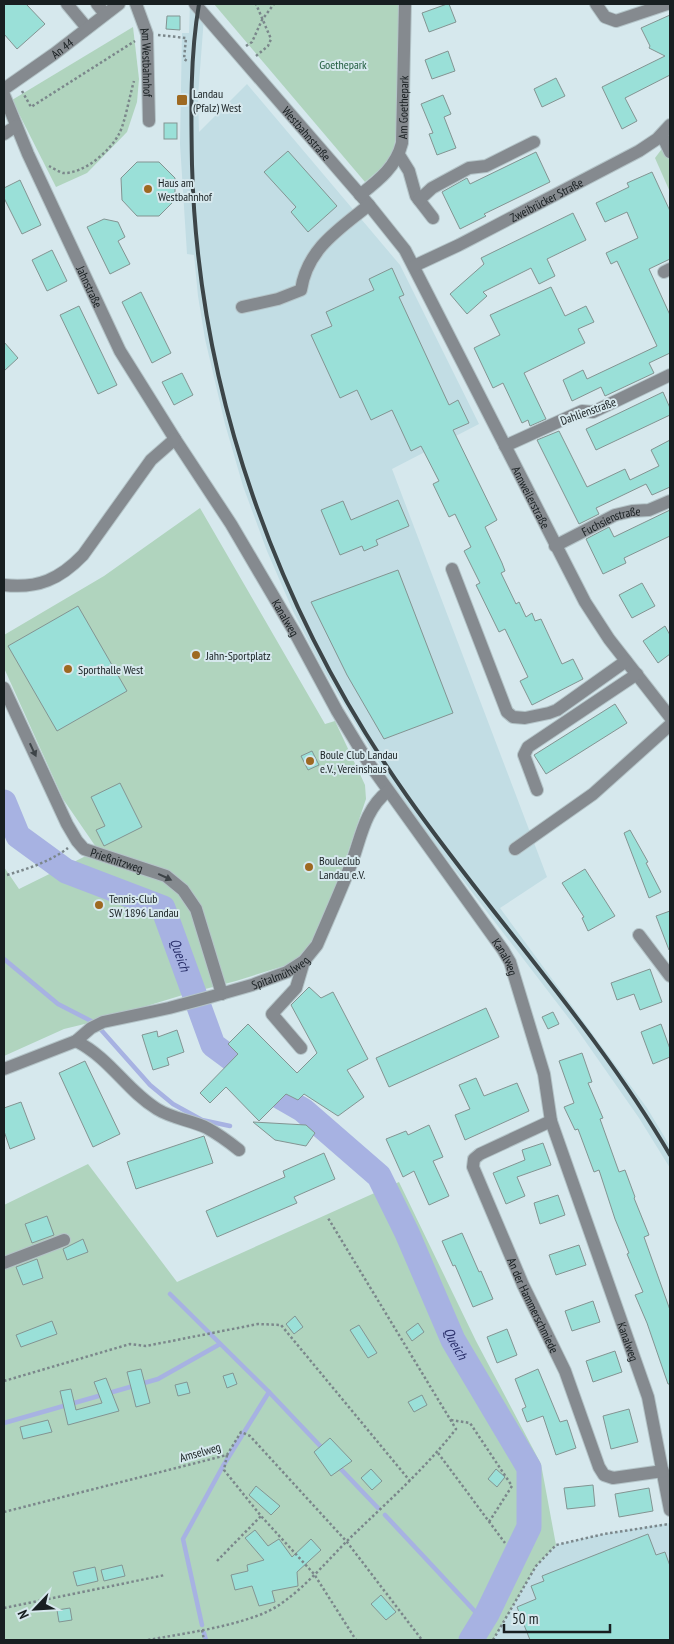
<svg xmlns="http://www.w3.org/2000/svg" width="674" height="1644" font-family="'PT Sans Narrow',sans-serif">
<rect width="100%" height="100%" fill="#d6e8ed"/>
<g fill="#c2dde4">
<polygon points="190,4 205,4 198,96 199,132 247,84 400,265 479,424 392,469 547,877 500,908 647,1108 670,1146 670,1168 639,1118 574,1025 422,827 390,781 321,666 293,611 267,551 243,486 225,424 205,339 198,296 194,255 187,254 180,144 182,33 189,33"/>
<polygon points="670,1523 670,1640 493,1640 536,1566 556,1545 604,1534"/>
</g>
<g fill="#b0d4be">
<polygon points="214,4 405,4 403,72 394,150 385,165 365,182"/>
<polygon points="133,27 139,79 137,102 127,132 87,173 56,187 12,100"/>
<polygon points="670,138 670,192 655,158"/>
<polygon points="200,508 325,724 335,721 365,785 366,799 328,911 310,952 287,965 236,981 186,994 101,1020 64,1029 4,1056 4,867 19,889 98,850 63,799 4,668 4,635 104,576"/>
<polygon points="88,1164 177,1282 399,1182 476,1341 541,1464 556,1545 536,1566 493,1640 4,1640 4,1205"/>
</g>
<g fill="none" stroke-linecap="round" stroke-linejoin="round">
<g stroke="#a7b2e2" stroke-width="4.5">
<polyline points="4,959 58,1004 95,1023 150,1085 173,1104 202,1120 230,1126"/>
<polyline points="170,1294 269,1392 223,1466 183,1539 202,1625"/>
<polyline points="269,1392 324,1450"/>
<polyline points="4,1423 158,1379 220,1344"/>
<polyline points="337,1465 378,1508"/>
<polyline points="385,1515 483,1620"/>
<polyline points="204,1633 206,1640"/>
</g>
<g stroke="#a7b2e2" stroke-width="25">
<path id="s1" d="M 4,802 L 18,836 L 66,871 L 163,908 L 213,1045 L 240,1065"/>
<path id="s2" d="M 263,1087 L 303,1110 L 379,1176 L 407,1233 L 453,1340 L 529,1468 L 529,1527 L 487,1614 L 471,1640"/>
</g>
</g>
<g fill="#9ae0d8" stroke="#839492">
<polygon points="4,4 26,4 45,24 17,49 4,34"/>
<polygon points="447,4 449,4 456,22 429,32 422,13"/>
<polygon points="670,15 670,75 625,98 637,121 622,129 602,87 665,56 649,48 650,46 641,28"/>
<polygon points="167,16 180,16 180,30 166,29"/>
<polygon points="448,51 455,71 432,79 425,60"/>
<polygon points="556,78 565,96 542,107 534,89"/>
<polygon points="443,95 451,114 444,117 456,148 437,155 429,134 433,133 421,104"/>
<rect x="164" y="123" width="13" height="16"/>
<polygon points="288,151 337,206 308,232 291,212 296,207 264,172"/>
<polygon points="536,152 550,182 484,214 486,216 460,229 442,192 467,178 470,184"/>
<polygon points="137,162 159,162 175,178 175,200 159,216 137,216 122,200 121,178"/>
<polygon points="652,172 670,211 670,259 649,269 670,315 670,353 649,363 654,373 605,396 601,387 572,401 563,380 583,370 587,379 657,346 617,261 611,264 606,253 638,238 627,212 605,222 596,203 629,187 627,183"/>
<polygon points="20,180 41,225 22,234 4,198 4,188"/>
<polygon points="573,213 586,240 547,259 555,276 539,284 531,268 483,292 487,296 467,314 450,294 484,264 481,258"/>
<polygon points="104,219 118,222 125,237 118,241 130,264 110,274 87,227"/>
<polygon points="52,250 67,281 47,291 32,260"/>
<polygon points="392,268 404,295 399,297 449,405 458,400 469,423 453,430 497,520 485,527 502,563 505,571 501,573 516,604 519,602 526,617 532,613 535,621 541,619 562,664 573,659 583,679 532,705 520,681 528,677 505,629 499,632 476,585 480,583 464,551 471,547 455,514 449,517 433,484 439,481 421,446 411,451 392,410 371,420 357,390 340,398 311,335 332,326 326,312 374,290 369,279"/>
<polygon points="551,287 565,316 586,306 594,322 578,329 585,343 524,373 546,419 530,426 528,420 522,423 503,383 493,388 474,348 500,335 490,315"/>
<polygon points="141,292 171,353 152,363 122,302"/>
<polygon points="79,306 117,385 98,394 60,315"/>
<polygon points="4,342 18,358 4,371"/>
<polygon points="182,373 193,395 174,405 162,382"/>
<polygon points="663,392 670,408 670,415 596,450 586,429"/>
<polygon points="559,431 587,487 625,469 630,480 659,466 651,450 670,440 670,489 670,487 652,495 646,484 596,508 599,514 579,524 537,440"/>
<polygon points="398,500 409,526 376,540 378,545 364,551 362,546 340,555 321,510 343,501 351,520"/>
<polygon points="670,510 670,536 624,558 626,563 603,574 586,539 609,527 614,537"/>
<polygon points="398,570 453,713 384,739 347,675 311,602"/>
<polygon points="642,583 655,606 632,618 619,595"/>
<polygon points="78,606 127,691 57,731 8,646"/>
<polygon points="665,626 670,635 670,654 658,663 643,641"/>
<polygon points="615,704 627,723 546,774 534,755"/>
<polygon points="312,751 319,765 308,770 301,756"/>
<polygon points="120,783 142,827 104,846 96,830 105,826 91,797"/>
<polygon points="630,830 648,862 646,863 661,892 649,898 624,833"/>
<polygon points="585,869 615,916 588,931 582,918 584,917 562,883"/>
<polygon points="670,911 670,949 669,950 656,916"/>
<polygon points="650,969 662,1002 640,1010 634,994 617,1000 611,983"/>
<polygon points="309,987 321,998 333,992 368,1059 347,1070 364,1097 338,1116 304,1094 298,1100 286,1094 259,1121 226,1087 210,1103 200,1093 238,1054 228,1044 248,1024 297,1073 317,1053 291,1005"/>
<polygon points="486,1008 499,1037 389,1087 376,1058"/>
<polygon points="553,1012 559,1024 548,1029 542,1017"/>
<polygon points="661,1024 670,1049 670,1057 653,1064 641,1032"/>
<polygon points="177,1030 184,1052 167,1058 169,1065 153,1070 142,1035 157,1031 158,1037"/>
<polygon points="582,1053 592,1082 588,1083 603,1118 600,1119 619,1172 625,1170 635,1197 634,1198 649,1235 644,1237 670,1310 670,1384 668,1384 647,1323 635,1295 643,1292 627,1254 629,1253 615,1219 599,1170 594,1172 578,1129 575,1130 564,1107 574,1103 559,1061"/>
<polygon points="85,1061 120,1134 93,1147 59,1073"/>
<polygon points="476,1078 484,1096 517,1083 529,1111 465,1140 455,1115 470,1109 459,1085"/>
<polygon points="21,1102 35,1139 10,1149 4,1131 4,1108"/>
<polygon points="253,1122 306,1125 315,1133 306,1146 275,1140"/>
<polygon points="429,1125 443,1157 433,1161 449,1196 429,1205 414,1171 403,1177 386,1139 406,1131 408,1135"/>
<polygon points="204,1136 213,1163 136,1189 127,1162"/>
<polygon points="543,1143 551,1165 517,1177 525,1196 506,1204 493,1173 525,1160 522,1150"/>
<polygon points="324,1153 335,1179 294,1197 297,1203 217,1237 206,1211 285,1177 283,1171"/>
<polygon points="558,1195 565,1215 540,1224 534,1203"/>
<polygon points="47,1216 54,1235 32,1243 25,1224"/>
<polygon points="462,1233 479,1272 481,1271 493,1299 473,1307 455,1265 453,1266 442,1241"/>
<polygon points="83,1239 88,1252 67,1260 63,1249"/>
<polygon points="579,1245 586,1265 556,1275 549,1255"/>
<polygon points="37,1259 43,1278 23,1285 16,1267"/>
<polygon points="593,1301 600,1322 572,1331 565,1311"/>
<polygon points="295,1316 303,1327 294,1334 286,1324"/>
<polygon points="52,1321 57,1334 21,1347 16,1335"/>
<polygon points="418,1323 424,1332 412,1341 406,1332"/>
<polygon points="359,1325 377,1353 368,1358 350,1330"/>
<polygon points="507,1329 517,1355 497,1363 487,1337"/>
<polygon points="615,1351 622,1372 593,1382 586,1361"/>
<polygon points="141,1369 150,1403 136,1407 127,1372"/>
<polygon points="538,1369 560,1422 567,1420 576,1448 556,1455 543,1416 527,1422 522,1409 526,1407 515,1379"/>
<polygon points="233,1373 237,1384 227,1388 223,1376"/>
<polygon points="106,1378 119,1411 68,1425 60,1391 71,1389 76,1410 102,1403 94,1382"/>
<polygon points="187,1382 190,1393 178,1396 175,1385"/>
<polygon points="422,1395 427,1405 414,1412 408,1402"/>
<polygon points="629,1409 638,1442 611,1449 603,1416"/>
<polygon points="48,1420 52,1432 23,1439 20,1427"/>
<polygon points="330,1438 352,1461 331,1476 314,1452"/>
<polygon points="371,1469 382,1481 372,1490 361,1478"/>
<polygon points="496,1469 505,1477 497,1487 488,1479"/>
<polygon points="593,1485 595,1506 567,1509 564,1488"/>
<polygon points="256,1486 280,1506 271,1515 249,1495"/>
<polygon points="649,1488 653,1511 619,1517 615,1494"/>
<polygon points="255,1530 268,1546 279,1539 292,1557 311,1539 321,1550 297,1572 298,1586 272,1591 275,1602 259,1606 252,1586 235,1590 231,1575 248,1571 247,1565 264,1560 245,1538"/>
<polygon points="648,1534 656,1555 665,1552 670,1566 670,1640 530,1640 517,1607 536,1599 531,1586 544,1581 542,1576"/>
<polygon points="122,1565 125,1576 104,1581 101,1570"/>
<polygon points="95,1567 98,1581 77,1586 73,1572"/>
<polygon points="381,1595 396,1612 386,1620 371,1604"/>
<polygon points="70,1608 72,1620 59,1622 57,1610"/>
</g>
<g fill="none" stroke-linecap="round" stroke-linejoin="round">
<defs>
<g id="minor">
<polyline points="67,4 87,28"/>
<polyline points="97,4 105,14"/>
<path id="s3" d="M 136,4 L 147,34 L 149,121"/>
<path id="s4" d="M 195,4 L 369,205 L 405,250 L 585,602 L 609,639 L 670,717"/>
<polyline points="596,4 605,17 616,21 667,4"/>
<path id="s5" d="M 4,89 L 54,54 L 119,4"/>
<path id="s6" d="M 4,95 L 28,154 L 120,351 L 175,439 L 231,524 L 295,633 L 337,711 L 368,762 L 503,950 L 510,962 L 544,1074 L 551,1121 L 648,1397 L 670,1510"/>
<polyline points="4,134 16,126"/>
<polyline points="662,135 670,152"/>
<polyline points="399,155 409,171 416,196 433,218"/>
<path id="s7" d="M 360,195 C 379,180 396,167 402,143 L 405,4"/>
<polyline points="419,200 432,188 469,168 486,166 534,142"/>
<path id="s8" d="M 414,266 L 459,245 L 639,151 L 657,139 L 670,125"/>
<polyline points="664,272 670,269"/>
<path d="M 242,307 L 278,299 L 301,290 C 307,249 339,229 369,205"/>
<polyline points="505,446 582,411 593,412 670,375"/>
<path id="s9" d="M 555,546 L 615,515 L 632,511 L 649,510 L 670,501"/>
<polyline points="452,569 507,712 513,717 525,718 549,713 557,710 626,661"/>
<path d="M 4,585 C 38,589 60,579 83,555 L 151,460 L 175,439"/>
<path id="s10" d="M 4,688 L 67,824 L 77,841 L 84,849 L 166,876 L 183,890 L 196,909 L 222,994"/>
<polyline points="537,790 524,755 528,747 637,674"/>
<polyline points="515,849 593,794 670,725"/>
<polyline points="639,935 670,976"/>
<path d="M 76,1041 C 111,1059 126,1090 157,1109 C 173,1119 191,1120 207,1128 C 218,1134 229,1142 239,1150"/>
<polyline points="301,1048 272,1014 296,988 304,961"/>
<path id="s11" d="M 4,1069 L 76,1041 L 91,1028 L 103,1022 L 169,1008 L 210,997 L 252,985 L 287,972 L 304,961 L 317,945 C 329,917 341,890 352,862 C 361,837 365,809 388,791"/>
<path id="s12" d="M 551,1121 L 480,1154 L 474,1159 L 473,1167 L 523,1285 L 565,1371 L 599,1467 L 604,1475 L 613,1478 L 663,1471"/>
<polyline points="4,1263 64,1240"/>
</g>
</defs>
<use href="#minor" stroke="#b4c4c8" stroke-width="14"/>
<g stroke="#7b878b" stroke-width="2.5" stroke-dasharray="2.5 2.5" stroke-linecap="butt">
<polyline points="158,35 186,38 184,59 187,61"/>
<polyline points="246,46 252,42 262,20 274,4"/>
<polyline points="256,56 268,46 271,39 256,4"/>
<polyline points="22,91 31,107 135,41"/>
<path d="M 49,166 C 53,168 59,172 63,173 C 84,174 110,151 119,134 C 125,123 130,94 134,81"/>
<path d="M 7,875 C 30,868 49,862 68,848"/>
<polyline points="4,1381 130,1344 146,1346 258,1324 281,1325 410,1481"/>
<polyline points="451,1420 470,1423 512,1486 489,1522"/>
<polyline points="438,1453 505,1543"/>
<polyline points="227,1455 224,1470 261,1516 314,1574 356,1640"/>
<polyline points="4,1512 227,1455 241,1432 250,1436 347,1542 422,1640"/>
<polyline points="217,1561 261,1516"/>
<polyline points="4,1608 165,1575"/>
<polyline points="202,1630 204,1640"/>
<path d="M 148,1640 C 186,1633 226,1628 262,1614 C 293,1602 324,1564 348,1540 C 385,1504 424,1470 456,1429 L 328,1218"/>
<polyline points="493,1640 536,1566 556,1545 604,1534 669,1524"/>
</g>
<use href="#minor" stroke="#858a8f" stroke-width="12"/>
<path stroke="#3c4548" stroke-width="4" d="M 199,4 C 190,56 191,111 192,165 C 198,392 277,611 407,796 C 492,917 595,1027 670,1155"/>
</g>
<defs><path id="oneway-solid" d="M-6-.8H1V-3.2L6.5 0L1 3.2V.8H-6Z" transform="scale(1.25)"/></defs>
<g fill="#3e4448">
<use href="#oneway-solid" transform="translate(33 750) rotate(65)"/>
<use href="#oneway-solid" transform="translate(165 877) rotate(25)"/>
</g>
<g fill="#9e6921" stroke="#d6e8ed" stroke-width="2">
<rect x="176" y="94" width="12" height="12" rx="2.5"/>
<circle cx="148" cy="189" r="5"/>
<circle cx="196" cy="655" r="5"/>
<circle cx="68" cy="669" r="5"/>
<circle cx="310" cy="761" r="5"/>
<circle cx="309" cy="867" r="5"/>
<circle cx="99" cy="905" r="5"/>
</g>
<g text-anchor="middle" dominant-baseline="central" stroke-width="4" stroke-linejoin="round" paint-order="stroke">
<g font-size="12" fill="#181f21" stroke="#d6e8ed">
<text stroke="none"><textPath href="#s5" startOffset="71">An 44</textPath></text>
<text stroke="none"><textPath href="#s3" startOffset="60">Am Westbahnhof</textPath></text>
<text stroke="none"><textPath href="#s7" startOffset="104">Am Goethepark</textPath></text>
<text stroke="none"><textPath href="#s4" startOffset="171">Westbahnstraße</textPath></text>
<text stroke="none"><textPath href="#s8" startOffset="148">Zweibrücker Straße</textPath></text>
<text stroke="none"><textPath href="#s6" startOffset="210">Jahnstraße</textPath></text>
<text transform="translate(588 411) rotate(-20)">Dahlienstraße</text>
<text stroke="none"><textPath href="#s4" startOffset="601">Annweilerstraße</textPath></text>
<text stroke="none"><textPath href="#s9" startOffset="62">Fuchsienstraße</textPath></text>
<text stroke="none"><textPath href="#s6" startOffset="595">Kanalweg</textPath></text>
<text stroke="none"><textPath href="#s10" startOffset="215">Prießnitzweg</textPath></text>
<text stroke="none"><textPath href="#s6" startOffset="1000">Kanalweg</textPath></text>
<text stroke="none"><textPath href="#s11" startOffset="295">Spitalmühlweg</textPath></text>
<text stroke="none"><textPath href="#s12" startOffset="245">An der Hammerschmiede</textPath></text>
<text stroke="none"><textPath href="#s6" startOffset="1405">Kanalweg</textPath></text>
<text transform="translate(200 1452) rotate(-16)">Amselweg</text>
</g>
<g font-size="12" fill="#1f5b3d" stroke="#d6e8ed">
<text x="343" y="64">Goethepark</text>
</g>
<g font-size="12" fill="#181f21" stroke="#d6e8ed" text-anchor="start">
<text x="193" y="93">Landau<tspan x="193" dy="14">(Pfalz) West</tspan></text>
<text x="158" y="182">Haus am<tspan x="158" dy="14">Westbahnhof</tspan></text>
<text x="206" y="655">Jahn-Sportplatz</text>
<text x="78" y="669">Sporthalle West</text>
<text x="320" y="754">Boule Club Landau<tspan x="320" dy="14">e.V., Vereinshaus</tspan></text>
<text x="319" y="860">Bouleclub<tspan x="319" dy="14">Landau e.V.</tspan></text>
<text x="109" y="898">Tennis-Club<tspan x="109" dy="14">SW 1896 Landau</tspan></text>
</g>
<g font-size="14" font-style="italic" fill="#292f6a" stroke="#d6e8ed">
<text stroke="none"><textPath href="#s1" startOffset="250">Queich</textPath></text>
<text stroke="none"><textPath href="#s2" startOffset="331">Queich</textPath></text>
</g>
</g>
<rect width="674" height="1644" fill="none" stroke="#181f21" stroke-width="10"/>
<g transform="translate(35 1609) rotate(245)" stroke="#d6e8ed" stroke-width="4" paint-order="stroke">
<path d="M0-4L9 19L0 12L-9 19Z" fill="#181f21"/>
<text y="-8" font-size="14" font-weight="bold" text-anchor="middle" fill="#181f21">N</text>
</g>
<path d="M504 1624v8h106v-8" fill="none" stroke="#181f21" stroke-width="2.5"/>
<text x="512" y="1624" font-size="15" fill="#181f21" stroke="#d6e8ed" stroke-width="4" paint-order="stroke">50 m</text>
</svg>
